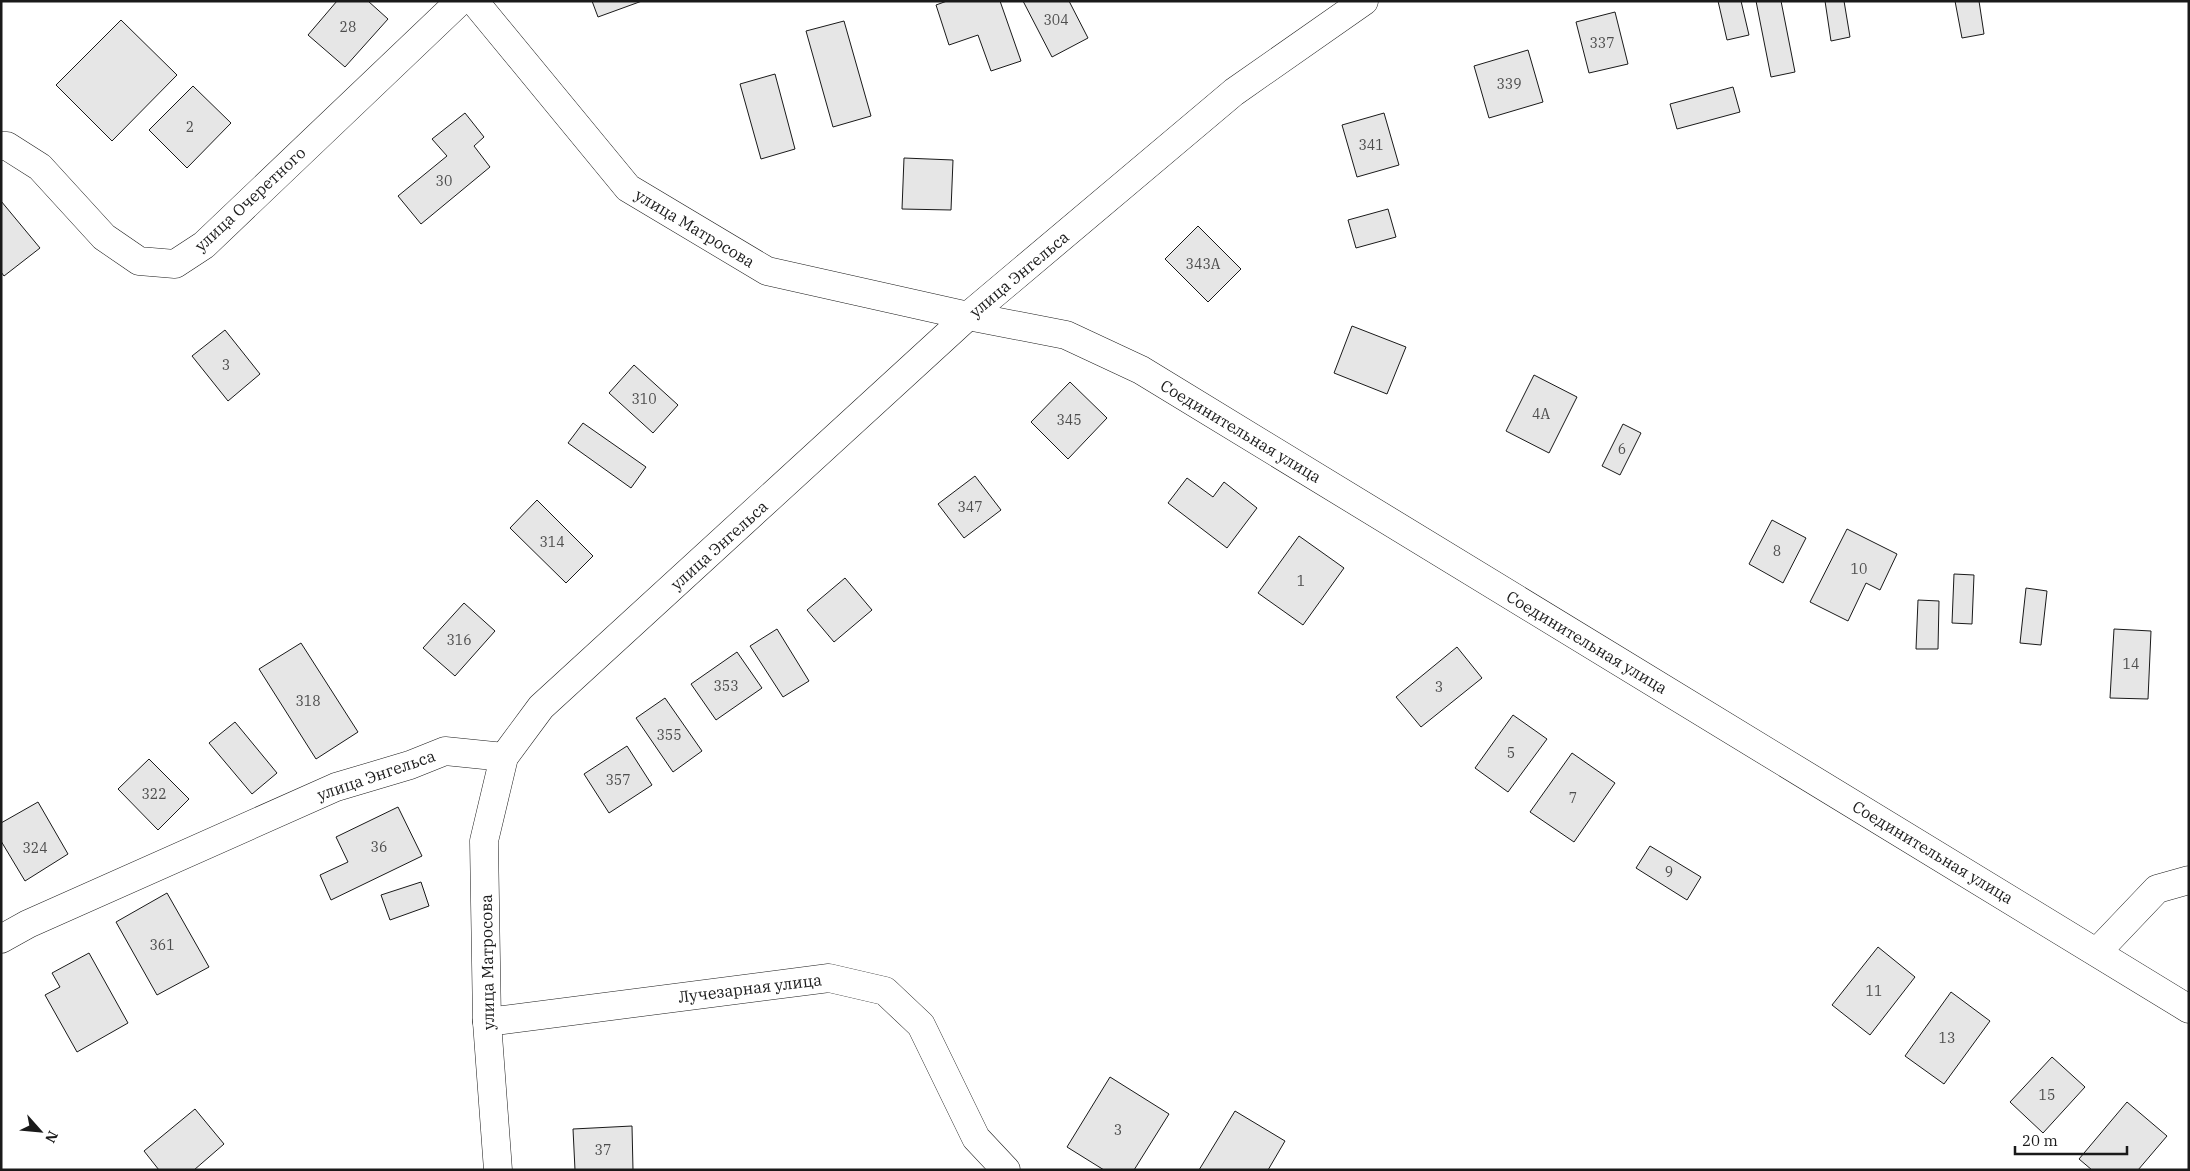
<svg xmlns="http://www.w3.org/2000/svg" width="2190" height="1171" font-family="'IBM Plex Serif',serif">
<rect width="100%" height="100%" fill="#fff"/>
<g fill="#e6e6e6" stroke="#1a1a1a">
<polygon points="337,1 368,1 388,19 345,67 308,35"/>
<polygon points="592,1 642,1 598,17"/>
<polygon points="947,1 1000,1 1021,61 991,71 978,35 949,45 936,5"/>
<polygon points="1023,1 1069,1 1088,38 1052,57"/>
<polygon points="1718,1 1741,1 1749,35 1727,40"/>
<polygon points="1756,1 1781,1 1795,72 1771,77"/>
<polygon points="1825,1 1844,1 1850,37 1831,41"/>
<polygon points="1955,1 1979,1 1984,34 1962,38"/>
<polygon points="1615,12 1628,64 1589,73 1576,22"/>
<polygon points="121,20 177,75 112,141 56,85"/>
<polygon points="844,21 871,116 833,127 806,31"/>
<polygon points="1528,50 1543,102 1489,118 1474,66"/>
<polygon points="775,74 795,149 761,159 740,84"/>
<polygon points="193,86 231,123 187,168 149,130"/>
<polygon points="1733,87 1740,112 1677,129 1670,104"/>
<polygon points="465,113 484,137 474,146 490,167 421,224 398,196 447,156 432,139"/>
<polygon points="1384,113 1399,165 1357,177 1342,125"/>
<polygon points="904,158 953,160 951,210 902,209"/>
<polygon points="1,201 40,248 4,276 1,272"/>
<polygon points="1388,209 1396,237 1356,248 1348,220"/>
<polygon points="1198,226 1241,269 1208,302 1165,259"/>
<polygon points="1352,326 1406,347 1387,394 1334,373"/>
<polygon points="225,330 260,374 228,401 192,356"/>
<polygon points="634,365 678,405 653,433 609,393"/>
<polygon points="1534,375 1577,397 1549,453 1506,431"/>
<polygon points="1070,382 1107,418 1068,459 1031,422"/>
<polygon points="583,423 646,467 631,488 568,443"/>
<polygon points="1623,424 1641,433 1620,475 1602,466"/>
<polygon points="975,476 1001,510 964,538 938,504"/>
<polygon points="1187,478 1213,497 1224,482 1257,508 1227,548 1168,503"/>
<polygon points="537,500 593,556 566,583 510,528"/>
<polygon points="1772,520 1806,538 1783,583 1749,564"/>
<polygon points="1847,529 1897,554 1880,590 1866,583 1848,621 1810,602"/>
<polygon points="1299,536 1344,568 1303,625 1258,593"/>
<polygon points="1954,574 1974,575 1972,624 1952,623"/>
<polygon points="845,578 872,610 834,642 807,610"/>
<polygon points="2026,588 2047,591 2041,645 2020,643"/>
<polygon points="1918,600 1939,601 1938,649 1916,649"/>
<polygon points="464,603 495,631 455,676 423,648"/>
<polygon points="777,629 809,681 783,697 750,646"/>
<polygon points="2114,629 2151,631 2148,699 2110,698"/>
<polygon points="301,643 358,732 316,759 259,669"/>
<polygon points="1457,647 1482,678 1421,727 1396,697"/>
<polygon points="737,652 762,688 716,720 691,684"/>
<polygon points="665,698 702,751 673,772 636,718"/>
<polygon points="1513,715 1547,739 1508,792 1475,768"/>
<polygon points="235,722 277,773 252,794 209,743"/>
<polygon points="627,746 652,785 609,813 584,774"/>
<polygon points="1572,753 1615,783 1574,842 1530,812"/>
<polygon points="149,759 189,799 158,830 118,789"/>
<polygon points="38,802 68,854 25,881 1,841 1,823"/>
<polygon points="398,807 422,856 331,900 320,875 348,862 336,837"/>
<polygon points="1650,846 1701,877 1687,900 1636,868"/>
<polygon points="421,882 429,906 390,920 381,895"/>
<polygon points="167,893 209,967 157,995 116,922"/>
<polygon points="1878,947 1915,977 1870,1035 1832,1005"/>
<polygon points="89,953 128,1023 77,1052 45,995 60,987 52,973"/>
<polygon points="1951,992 1990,1021 1944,1084 1905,1056"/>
<polygon points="2052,1057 2085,1087 2043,1133 2010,1102"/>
<polygon points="1110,1077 1169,1114 1134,1170 1104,1170 1067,1147"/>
<polygon points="2127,1102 2167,1136 2138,1170 2092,1170 2079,1159"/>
<polygon points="195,1109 224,1144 194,1170 159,1170 144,1151"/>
<polygon points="1235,1111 1285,1141 1268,1170 1199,1170"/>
<polygon points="632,1126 633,1170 575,1170 573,1129"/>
</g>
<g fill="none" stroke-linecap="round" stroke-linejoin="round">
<defs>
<g id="minor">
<polyline points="474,1 628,188 767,271 968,316"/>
<polyline points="1,146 7,146 40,167 104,237 139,261 175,264 204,245 460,1"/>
<polyline points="1,939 28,924 336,787 410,765 445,751 504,757"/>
<polyline points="2097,952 2157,889 2189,880"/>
<polyline points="487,1022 829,978 885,991 921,1025 976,1138 1006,1170"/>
</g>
<g id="tertiary">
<polyline points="968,316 1066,335 1141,370 2189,1009"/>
<polyline points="498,1170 487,1022 484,841 504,757 541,707 968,316 1234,92 1364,1"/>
</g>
</defs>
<use href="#minor" stroke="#1a1a1a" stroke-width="29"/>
<use href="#tertiary" stroke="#1a1a1a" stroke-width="29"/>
<use href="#minor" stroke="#fff" stroke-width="28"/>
<use href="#tertiary" stroke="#fff" stroke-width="28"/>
</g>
<g text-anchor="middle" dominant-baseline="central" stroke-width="4" stroke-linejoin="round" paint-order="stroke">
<g font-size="14" fill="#4d4d4d">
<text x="1056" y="20">304</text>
<text x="348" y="27">28</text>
<text x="1602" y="43">337</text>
<text x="1509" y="84">339</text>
<text x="190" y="127">2</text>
<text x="1371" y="145">341</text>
<text x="444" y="181">30</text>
<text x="1203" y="264">343А</text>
<text x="226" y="365">3</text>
<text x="644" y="399">310</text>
<text x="1541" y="414">4А</text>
<text x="1069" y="420">345</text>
<text x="1622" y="449">6</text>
<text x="970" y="507">347</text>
<text x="552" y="542">314</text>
<text x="1777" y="551">8</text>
<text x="1859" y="569">10</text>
<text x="1301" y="581">1</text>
<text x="459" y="640">316</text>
<text x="2131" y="664">14</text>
<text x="726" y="686">353</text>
<text x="1439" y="687">3</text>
<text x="308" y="701">318</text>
<text x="669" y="735">355</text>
<text x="1511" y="753">5</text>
<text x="618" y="780">357</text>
<text x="154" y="794">322</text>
<text x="1573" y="798">7</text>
<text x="379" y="847">36</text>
<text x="35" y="848">324</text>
<text x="1669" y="872">9</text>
<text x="162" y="945">361</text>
<text x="1874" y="991">11</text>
<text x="1947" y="1038">13</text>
<text x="2047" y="1095">15</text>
<text x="1118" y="1130">3</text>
<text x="603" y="1150">37</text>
</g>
<g font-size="16" fill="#1a1a1a" stroke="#fff">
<text transform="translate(250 199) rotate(-43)">улица Очеретного</text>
<text transform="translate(695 228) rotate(31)">улица Матросова</text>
<text transform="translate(1019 274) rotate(-40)">улица Энгельса</text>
<text transform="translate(1241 431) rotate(31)">Соединительная улица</text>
<text transform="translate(719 545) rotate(-42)">улица Энгельса</text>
<text transform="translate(1587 642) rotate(31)">Соединительная улица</text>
<text transform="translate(376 775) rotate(-19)">улица Энгельса</text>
<text transform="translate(1933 852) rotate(31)">Соединительная улица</text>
<text transform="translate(487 962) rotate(-91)">улица Матросова</text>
<text transform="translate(750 988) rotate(-7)">Лучезарная улица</text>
</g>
</g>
<rect width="2190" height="1171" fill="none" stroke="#1a1a1a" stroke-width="5"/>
<g transform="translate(40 1131) rotate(117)" stroke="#ffffff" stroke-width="4" paint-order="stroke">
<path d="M0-4L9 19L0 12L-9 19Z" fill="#1a1a1a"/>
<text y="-8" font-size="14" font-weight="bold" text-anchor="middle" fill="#1a1a1a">N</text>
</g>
<path d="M2015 1146v8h112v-8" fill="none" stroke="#1a1a1a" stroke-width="2.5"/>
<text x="2022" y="1146" font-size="15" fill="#1a1a1a" stroke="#ffffff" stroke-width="4" paint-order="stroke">20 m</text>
</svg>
